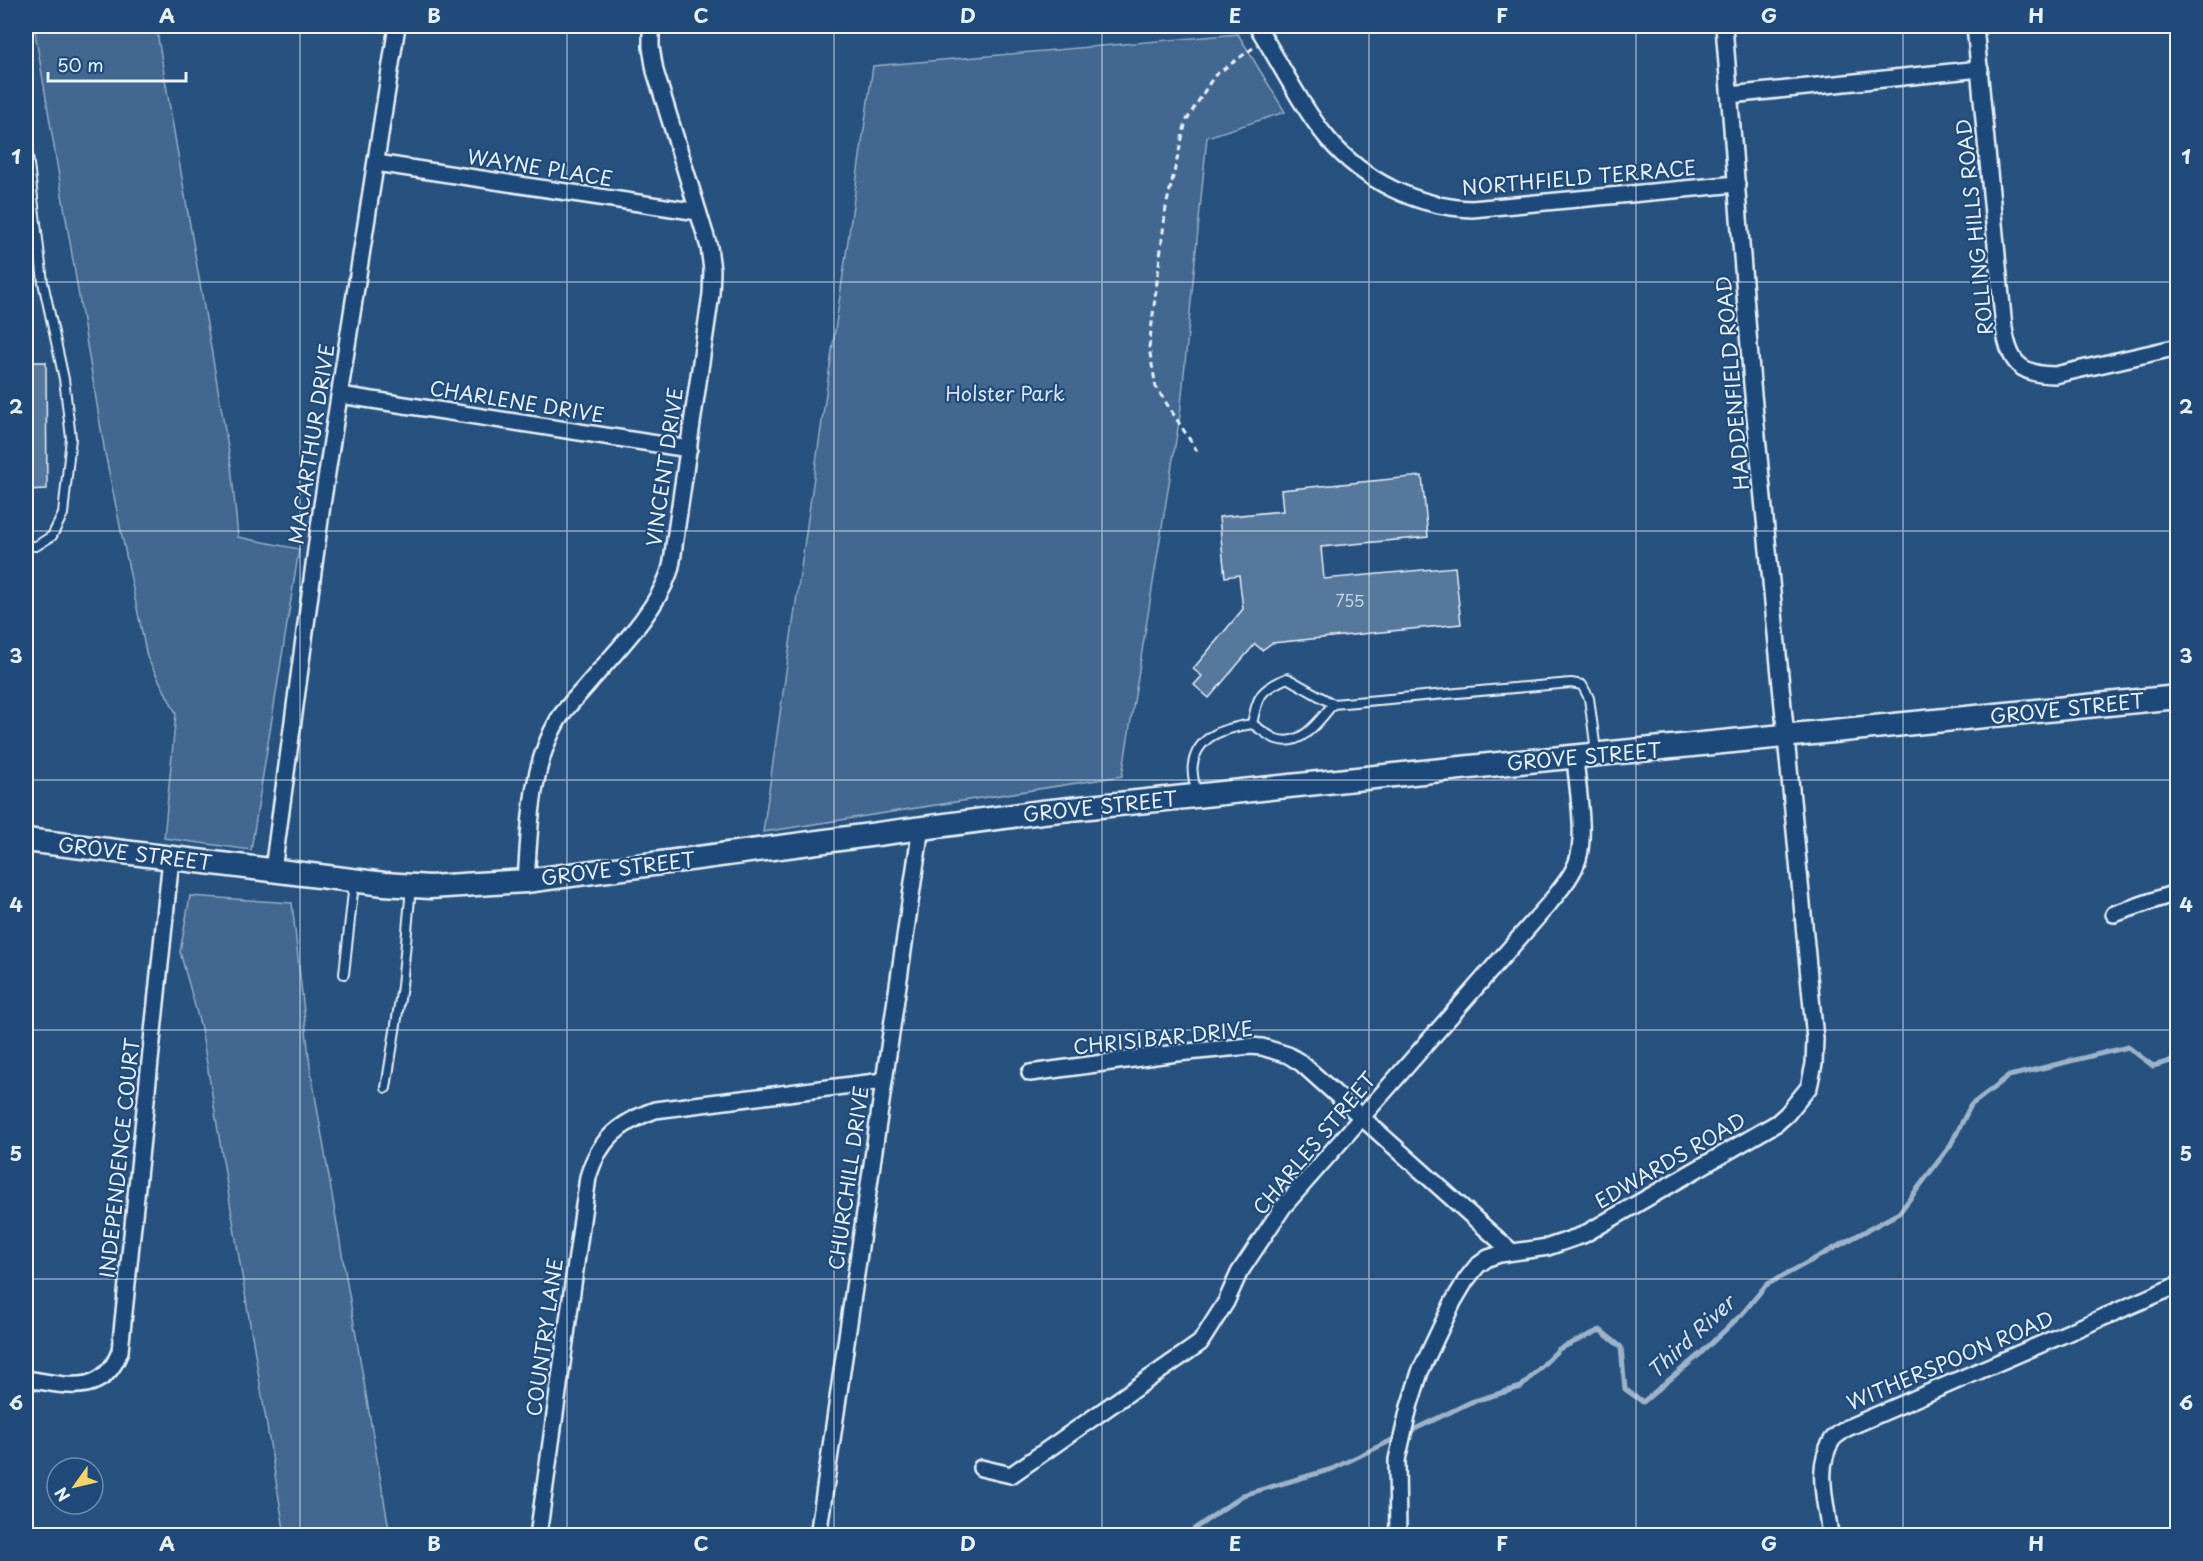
<svg xmlns="http://www.w3.org/2000/svg" width="2203" height="1561" font-family="'Playpen Sans',sans-serif">
<rect width="100%" height="100%" fill="#27517f"/>
<filter id="ink" filterUnits="userSpaceOnUse"><feTurbulence type="fractalNoise" baseFrequency=".0167" numOctaves="2"/><feDisplacementMap in="SourceGraphic" scale="12" xChannelSelector="R" yChannelSelector="G"/><feConvolveMatrix kernelMatrix="1 2 1 2 8 2 1 2 1" color-interpolation-filters="sRGB"/></filter>
<g filter="url(#ink)">
<g fill="#436891" stroke="#96acc4" stroke-width="1.5">
<polygon points="34,26 156,26 231,465 238,537 299,549 251,850 164,838 176,713 147,657 105,453"/>
<polygon points="1238,34 1285,112 1207,137 1180,415 1122,776 763,832 873,66"/>
<polygon points="190,896 292,903 310,1066 390,1535 285,1535 201,1028 180,952"/>
</g>
<g fill="none" stroke-linecap="round" stroke-linejoin="round">
<polyline stroke="#9db3c9" stroke-width="5" points="1190,1536 1194,1529 1243,1495 1332,1469 1471,1402 1521,1387 1559,1349 1600,1330 1621,1347 1625,1389 1643,1402 1700,1354 1743,1313 1766,1285 1899,1213 1950,1146 1971,1105 2009,1076 2128,1047 2153,1066 2178,1059"/>
</g>
<g fill="#57789d" stroke="#e8f1f8" stroke-width="1.5">
<polygon points="26,362 46,362 47,489 26,490"/>
<polygon points="1422,476 1428,537 1321,547 1324,579 1455,567 1461,624 1272,643 1262,650 1255,644 1209,698 1194,685 1202,676 1193,669 1243,609 1239,575 1225,577 1219,517 1283,511 1281,490"/>
</g>
<g fill="none" stroke-linecap="round" stroke-linejoin="round">
<defs>
<g id="lane">
<polyline points="26,139 43,282 64,379 71,438 63,514 52,536 36,546 26,546"/>
<path d="M 1252,724 C 1258,695 1260,690 1287,678 L 1333,704"/>
<path d="M 1196,792 C 1195,784 1191,772 1193,764 C 1198,734 1227,728 1252,724 C 1259,728 1268,736 1276,739 C 1301,748 1320,720 1333,704 L 1571,683 L 1582,685 L 1589,698 L 1596,751"/>
<polyline points="344,974 354,883"/>
<polyline points="386,1088 402,986 411,887"/>
</g>
<g id="street">
<path d="M 1257,26 C 1279,61 1302,108 1328,139 C 1364,181 1417,207 1472,209 L 1737,184"/>
<path d="M 1975,26 L 2004,328 C 2009,361 2019,375 2055,375 L 2178,347"/>
<polyline points="1730,95 1980,69"/>
<polyline points="376,163 698,212"/>
<polyline points="340,395 689,449"/>
<polyline points="273,870 322,505 397,26"/>
<path d="M 526,881 C 530,826 530,768 558,720 C 566,707 578,696 588,684 C 615,652 655,613 669,573 C 672,565 673,555 674,546 L 711,294 L 712,270 L 709,247 L 655,71 L 651,47 L 651,26"/>
<polyline points="2114,914 2178,892"/>
<polyline points="1030,1073 1177,1053 1250,1046 1262,1047 1288,1055 1301,1063 1512,1252"/>
<path d="M 26,1379 C 65,1385 103,1398 120,1351 L 171,858"/>
<path d="M 981,1468 L 1011,1475 L 1200,1343 L 1226,1302 L 1239,1273 L 1283,1207 L 1548,905 C 1559,891 1573,876 1578,859 C 1586,833 1577,786 1575,757"/>
<path d="M 538,1536 L 588,1177 C 599,1140 619,1123 655,1110 L 883,1081"/>
<polyline points="818,1536 921,827"/>
<polyline points="1398,1536 1397,1460 1409,1407 1420,1372 1453,1302 1466,1280 1477,1266 1488,1258 1500,1254 1548,1247 1583,1235 1777,1123 1787,1114 1809,1087 1814,1064 1815,1039 1752,384 1724,26"/>
<path d="M 1830,1536 C 1827,1505 1814,1469 1832,1440 C 1836,1435 1842,1432 1847,1428 L 2178,1285"/>
</g>
<polyline id="secondary" points="26,840 384,884 430,887 526,881 1042,812 1499,764 2178,697"/>
</defs>
<use href="#lane" stroke="#e8f1f8" stroke-width="12"/>
<use href="#street" stroke="#e8f1f8" stroke-width="20"/>
<use href="#secondary" stroke="#e8f1f8" stroke-width="27"/>
<polyline stroke="#e8f1f8" stroke-width="3" stroke-dasharray="6 4.5" stroke-linecap="butt" points="1197,451 1156,387 1149,348 1166,207 1186,121 1214,76 1253,48"/>
<use href="#lane" stroke="#1f4a7a" stroke-width="8"/>
<use href="#street" stroke="#1f4a7a" stroke-width="15"/>
<use href="#secondary" stroke="#1f4a7a" stroke-width="22"/>
</g>
</g>
<path fill="none" stroke="#e8f1f8" stroke-width="1.5" stroke-opacity="0.55" d="M 300,26 L 300,1536M 567,26 L 567,1536M 834,26 L 834,1536M 1102,26 L 1102,1536M 1369,26 L 1369,1536M 1636,26 L 1636,1536M 1903,26 L 1903,1536M 26,282 L 2178,282M 26,531 L 2178,531M 26,780 L 2178,780M 26,1030 L 2178,1030M 26,1279 L 2178,1279"/>
<g text-anchor="middle" dominant-baseline="central" stroke-width="4.5" stroke-linejoin="round" paint-order="stroke">
<g font-size="16" fill="#c4d3e1">
<text x="1350" y="600">755</text>
</g>
<g font-size="20" fill="#e8f1f8" stroke="#1f4a7a">
<text transform="translate(540 167) rotate(9)">WAYNE PLACE</text>
<text transform="translate(1579 177) rotate(-5)">NORTHFIELD TERRACE</text>
<text transform="translate(1974 227) rotate(-96)">ROLLING HILLS ROAD</text>
<text transform="translate(1732 383) rotate(-95)">HADDENFIELD ROAD</text>
<text transform="translate(517 401) rotate(9)">CHARLENE DRIVE</text>
<text transform="translate(311 444) rotate(-81)">MACARTHUR DRIVE</text>
<text transform="translate(664 467) rotate(-82)">VINCENT DRIVE</text>
<text transform="translate(2067 708) rotate(-6)">GROVE STREET</text>
<text transform="translate(1584 756) rotate(-5)">GROVE STREET</text>
<text transform="translate(1100 806) rotate(-6)">GROVE STREET</text>
<text transform="translate(135 853) rotate(7)">GROVE STREET</text>
<text transform="translate(618 868) rotate(-7)">GROVE STREET</text>
<text transform="translate(1163 1037) rotate(-6)">CHRISIBAR DRIVE</text>
<text transform="translate(1314 1143) rotate(-50)">CHARLES STREET</text>
<text transform="translate(119 1158) rotate(-84)">INDEPENDENCE COURT</text>
<text transform="translate(1670 1160) rotate(-30)">EDWARDS ROAD</text>
<text transform="translate(848 1178) rotate(-82)">CHURCHILL DRIVE</text>
<text transform="translate(544 1337) rotate(-82)">COUNTRY LANE</text>
<text transform="translate(1950 1360) rotate(-23)">WITHERSPOON ROAD</text>
</g>
<g font-size="20" fill="#d8e3ee" stroke="#1f4a7a">
<text x="1005" y="393">Holster Park</text>
</g>
<g font-size="21" font-style="italic" fill="#d5e2ec" stroke="#1f4a7a">
<text transform="translate(1690 1336) rotate(-43)">Third River</text>
</g>
</g>
<rect width="2203" height="1561" fill="none" stroke="#1f4a7a" stroke-width="66"/>
<g transform="translate(75 1486) rotate(236)"><circle r="28" fill="#1f4a7a" stroke="#6f8dac" stroke-width="1.5"/>
<path d="M0-4.5L10 22L0 15L-10 22Z" fill="#ffd166"/>
<text y="-9" font-size="16" font-weight="bold" text-anchor="middle" fill="#e8f1f8">N</text>
</g>
<path d="M48 72v9h138v-9" fill="none" stroke="#e8f1f8" stroke-width="3"/>
<text x="57" y="72" font-size="18" fill="#e8f1f8" stroke="#1f4a7a" stroke-width="4.5" paint-order="stroke">50 m</text>
<rect x="33" y="33" width="2137" height="1495" fill="none" stroke="#e8f1f8" stroke-width="2"/>
<g font-size="20" text-anchor="middle" font-weight="bold" fill="#e8f1f8">
<text x="167" y="23">A</text>
<text x="434" y="23">B</text>
<text x="701" y="23">C</text>
<text x="968" y="23">D</text>
<text x="1235" y="23">E</text>
<text x="1502" y="23">F</text>
<text x="1769" y="23">G</text>
<text x="2036" y="23">H</text>
<text x="16" y="164">1</text>
<text x="2186" y="164">1</text>
<text x="16" y="414">2</text>
<text x="2186" y="414">2</text>
<text x="16" y="663">3</text>
<text x="2186" y="663">3</text>
<text x="16" y="912">4</text>
<text x="2186" y="912">4</text>
<text x="16" y="1161">5</text>
<text x="2186" y="1161">5</text>
<text x="16" y="1410">6</text>
<text x="2186" y="1410">6</text>
<text x="167" y="1551">A</text>
<text x="434" y="1551">B</text>
<text x="701" y="1551">C</text>
<text x="968" y="1551">D</text>
<text x="1235" y="1551">E</text>
<text x="1502" y="1551">F</text>
<text x="1769" y="1551">G</text>
<text x="2036" y="1551">H</text>
</g>
</svg>
